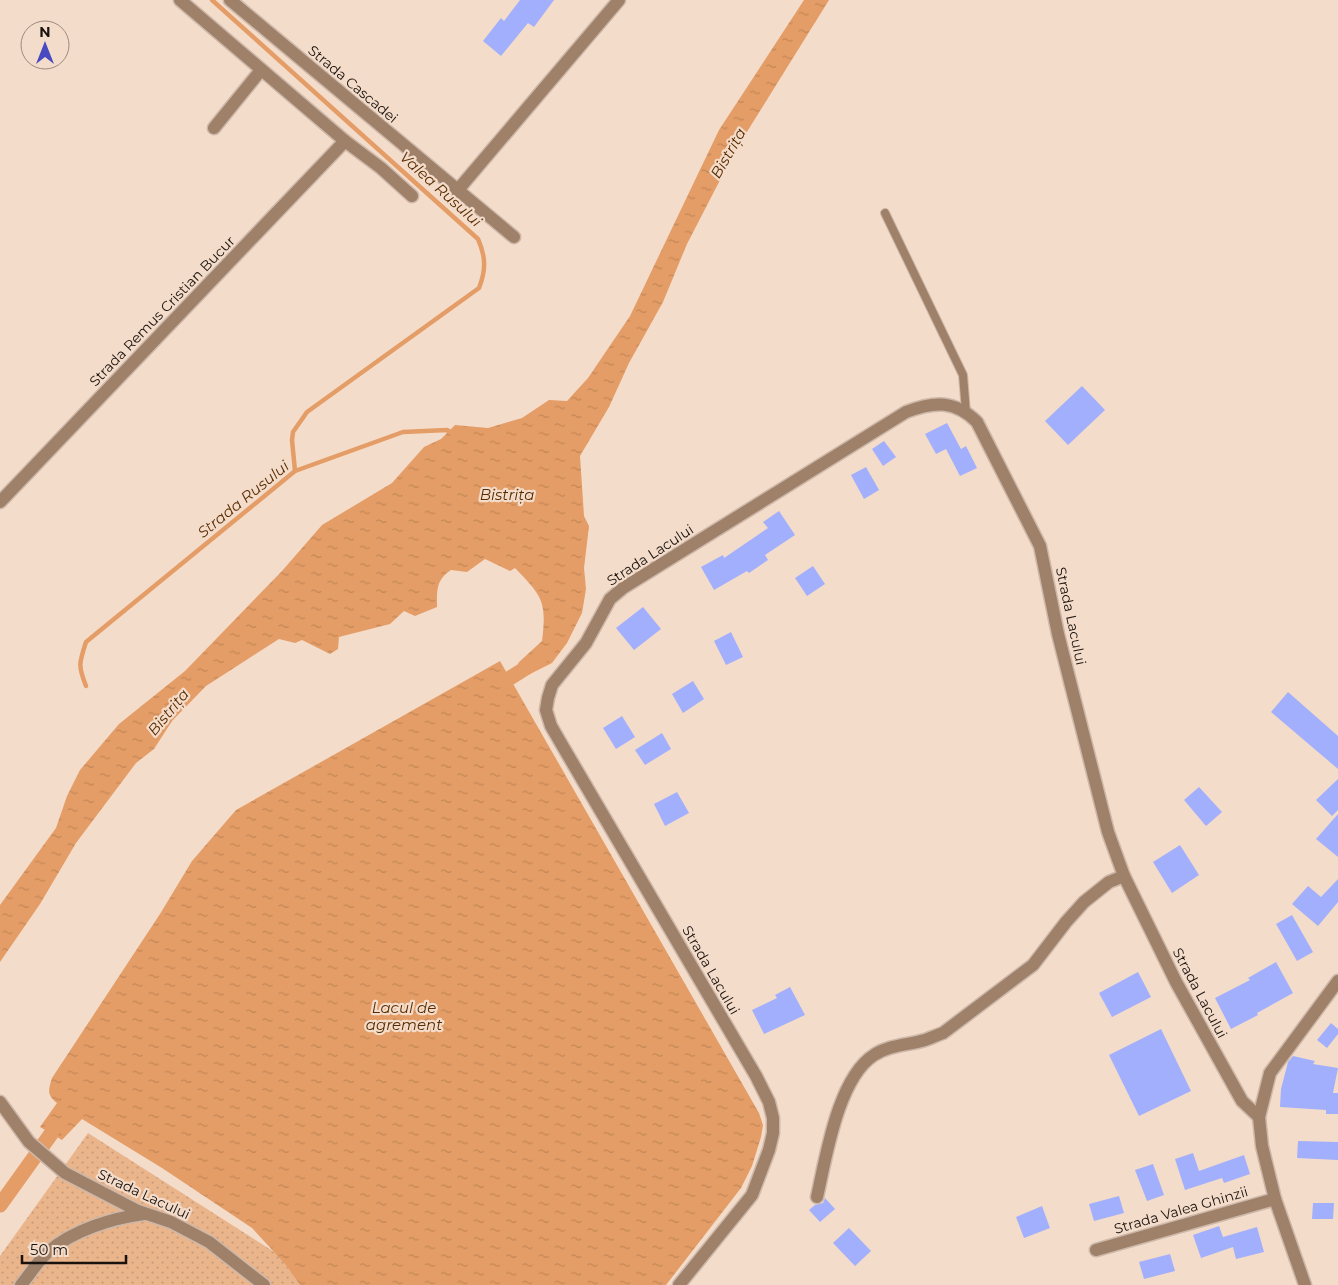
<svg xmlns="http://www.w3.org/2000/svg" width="1338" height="1285" font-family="Montserrat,sans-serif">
<defs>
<pattern id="park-dots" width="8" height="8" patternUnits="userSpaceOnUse" patternTransform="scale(1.25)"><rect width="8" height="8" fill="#ebb58c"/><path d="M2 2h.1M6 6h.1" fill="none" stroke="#c99b78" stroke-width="1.8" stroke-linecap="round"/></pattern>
<pattern id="water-ripples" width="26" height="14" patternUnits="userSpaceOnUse" patternTransform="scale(1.25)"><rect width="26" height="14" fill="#e49d66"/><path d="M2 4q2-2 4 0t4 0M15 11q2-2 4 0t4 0" fill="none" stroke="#c38657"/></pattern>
</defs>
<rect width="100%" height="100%" fill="#f4dccb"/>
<polygon fill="url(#park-dots)" points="88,1133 287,1260 305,1285 0,1285 0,1256"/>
<g fill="url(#water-ripples)">
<path d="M 804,0 L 829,0 L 735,151 L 687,244 L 663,302 L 629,363 L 609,407 L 580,456 L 584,516 L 589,526 L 584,568 L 586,589 L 582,613 L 567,643 L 552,663 L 528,675 L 518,663 L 542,641 C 547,601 542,596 515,568 L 510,571 L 485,559 L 467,572 L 451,570 C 436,580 437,590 437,607 L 415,616 L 404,611 L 390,624 L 339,637 L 338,649 L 330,654 L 302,640 L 295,643 L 279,639 L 206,686 L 172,721 L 154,749 L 136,763 L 76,843 L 40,904 L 0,962 L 0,905 L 56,828 L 67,796 L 80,770 L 119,724 L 185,671 L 282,571 L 322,525 L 392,483 L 424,447 L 441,439 L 455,425 L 488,428 L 522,418 L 549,400 L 567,401 L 588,378 L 630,316 L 719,130 Z"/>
<path d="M 500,661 L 759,1113 L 763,1125 L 761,1137 L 752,1166 L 741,1188 L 666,1285 L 300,1285 L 286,1265 L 252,1228 L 162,1168 L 82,1119 L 62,1140 L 40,1127 L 57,1103 C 47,1095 48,1091 52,1078 L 160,914 L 192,861 L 236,810 Z"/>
</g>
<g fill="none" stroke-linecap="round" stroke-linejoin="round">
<g stroke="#e49d66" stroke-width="4.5">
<path d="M 212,0 L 478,239 C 486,257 486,270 479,288 L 307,412 L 293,432 L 292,440 L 295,471"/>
<path d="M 86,686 C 78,666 79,663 86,642 L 295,471 L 403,432 L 447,430 L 452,433"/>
</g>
<g stroke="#e49d66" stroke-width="15">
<polyline points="510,678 540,659"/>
<polyline points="0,1205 51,1134"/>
</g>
</g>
<g fill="#a2affc">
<polygon points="520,0 554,0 534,27 528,23 501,56 483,41 501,18 504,21"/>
<polygon points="1082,386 1105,410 1068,445 1045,421"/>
<polygon points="947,423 961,449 966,446 977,468 960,476 946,449 936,454 925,434"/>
<polygon points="884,441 896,457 883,466 872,449"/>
<polygon points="866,467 879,490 864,499 851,475"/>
<polygon points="779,511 795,535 765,555 768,560 749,573 747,571 714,590 701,567 723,555 724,558 768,528 763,522"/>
<polygon points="813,566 825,584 807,596 795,578"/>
<polygon points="643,607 661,629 634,650 616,628"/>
<polygon points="731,632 743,657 726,665 714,641"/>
<polygon points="693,681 704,699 683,713 672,694"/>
<polygon points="1288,692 1338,736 1338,769 1271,712"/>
<polygon points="622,716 635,737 616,749 603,728"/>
<polygon points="662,733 671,749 645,765 635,750"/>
<polygon points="1338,779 1338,810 1332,816 1316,800"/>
<polygon points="1199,787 1222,812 1206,826 1184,800"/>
<polygon points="677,792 689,813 665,826 654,804"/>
<polygon points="1338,814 1338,857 1316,839"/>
<polygon points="1180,845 1199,875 1172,893 1153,862"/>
<polygon points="1338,879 1338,902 1318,926 1292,904 1308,886 1321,897"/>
<polygon points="1292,915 1313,952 1297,961 1276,924"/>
<polygon points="1276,962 1293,993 1257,1013 1258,1015 1231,1029 1215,998 1250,980 1248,978"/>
<polygon points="1138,972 1151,997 1112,1017 1099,993"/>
<polygon points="790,987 805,1015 764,1034 752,1010 777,998 775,995"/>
<polygon points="1331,1023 1338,1029 1338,1034 1327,1048 1317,1040"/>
<polygon points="1161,1029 1191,1091 1139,1116 1109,1055"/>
<polygon points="1293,1056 1315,1061 1313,1064 1338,1068 1333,1093 1338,1093 1338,1114 1326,1114 1326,1110 1280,1107 1281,1089 1288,1062"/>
<polygon points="1298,1141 1338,1142 1338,1160 1297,1158"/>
<polygon points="1193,1153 1199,1171 1244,1155 1250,1174 1224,1183 1222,1178 1185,1190 1175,1159"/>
<polygon points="1153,1164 1164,1195 1147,1201 1135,1170"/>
<polygon points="1119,1196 1124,1213 1094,1221 1089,1204"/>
<polygon points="825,1198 835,1209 820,1222 809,1210 815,1205 823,1203"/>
<polygon points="1313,1203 1334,1203 1333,1219 1312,1219"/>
<polygon points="1042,1206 1050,1228 1024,1238 1016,1217"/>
<polygon points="1219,1226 1223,1237 1257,1227 1264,1252 1236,1259 1233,1247 1201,1258 1193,1235"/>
<polygon points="849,1228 871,1251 855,1266 833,1243"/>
<polygon points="1170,1254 1175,1271 1144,1279 1139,1262"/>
</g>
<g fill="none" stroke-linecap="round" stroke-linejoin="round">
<defs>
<polyline id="lane" points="885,213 963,375 966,412"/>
<g id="street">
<polyline points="180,0 345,141 381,168 412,196"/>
<polyline points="230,0 514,237"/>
<polyline points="214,128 261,70"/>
<polyline points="457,191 619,0"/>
<polyline points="0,502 345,141"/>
<polyline points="0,1102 29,1142 65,1173 138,1211 171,1222 209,1242 264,1285"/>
<path d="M 817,1197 C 826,1157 838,1078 874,1055 C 889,1045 908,1045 925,1040 C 931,1038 937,1035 943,1033 L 1033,965 L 1066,922 L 1084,902 L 1109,882 L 1124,876"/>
<polyline points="1096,1250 1275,1199"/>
<path d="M 21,1285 C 30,1274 38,1261 48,1252 C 73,1230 113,1218 144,1214"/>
<path d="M 679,1285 L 752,1195 L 769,1150 L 773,1133 L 773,1118 L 769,1102 L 756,1076 L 562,745 L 551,726 L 546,710 L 548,698 L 552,685 L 586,643 L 610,599 L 623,588 L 906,412 C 934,401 955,400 977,422 L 1040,546 L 1058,634 L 1108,832 L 1124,876 L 1176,982 L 1242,1101 L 1259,1117"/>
<polyline points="1305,1285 1275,1199 1262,1146 1259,1117 1270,1073 1338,981"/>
</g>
</defs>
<use href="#lane" stroke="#cdb8a9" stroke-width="10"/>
<use href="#street" stroke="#cdb8a9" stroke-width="15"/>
<use href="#lane" stroke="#9f816a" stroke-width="8"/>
<use href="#street" stroke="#9f816a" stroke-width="12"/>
</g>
<g text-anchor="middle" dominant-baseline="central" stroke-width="4.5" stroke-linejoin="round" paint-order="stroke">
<g font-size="14" fill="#1a120c" stroke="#f4dccb">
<text transform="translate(353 84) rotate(40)">Strada Cascadei</text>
<text transform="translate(162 311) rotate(-46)">Strada Remus Cristian Bucur</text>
<text transform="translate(650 555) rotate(-33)">Strada Lacului</text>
<text transform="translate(1071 616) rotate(78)">Strada Lacului</text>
<text transform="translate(711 970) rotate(60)">Strada Lacului</text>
<text transform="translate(1200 993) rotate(62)">Strada Lacului</text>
<text transform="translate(144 1194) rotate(25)">Strada Lacului</text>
<text transform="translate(1181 1210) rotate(-16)">Strada Valea Ghinzii</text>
</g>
<g font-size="15" font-style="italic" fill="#582c00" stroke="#f4dccb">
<text transform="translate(728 153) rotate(-60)">Bistrița</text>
<text transform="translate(441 189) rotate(42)">Valea Rusului</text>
<text x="507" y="494">Bistrița</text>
<text transform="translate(243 499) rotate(-39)">Strada Rusului</text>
<text transform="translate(168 712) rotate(-50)">Bistrița</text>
<text x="404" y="1007">Lacul de<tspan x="404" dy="17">agrement</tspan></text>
</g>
</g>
<g transform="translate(45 45)"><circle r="24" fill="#f4dccb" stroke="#9d8b7f"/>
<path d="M0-4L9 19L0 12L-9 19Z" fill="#474ac0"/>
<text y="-8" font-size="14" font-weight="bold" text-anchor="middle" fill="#1a120c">N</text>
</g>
<path d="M22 1255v8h104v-8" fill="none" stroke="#1a120c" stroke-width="2.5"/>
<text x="30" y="1255" font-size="15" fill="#1a120c" stroke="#f4dccb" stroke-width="4" paint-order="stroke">50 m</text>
</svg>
